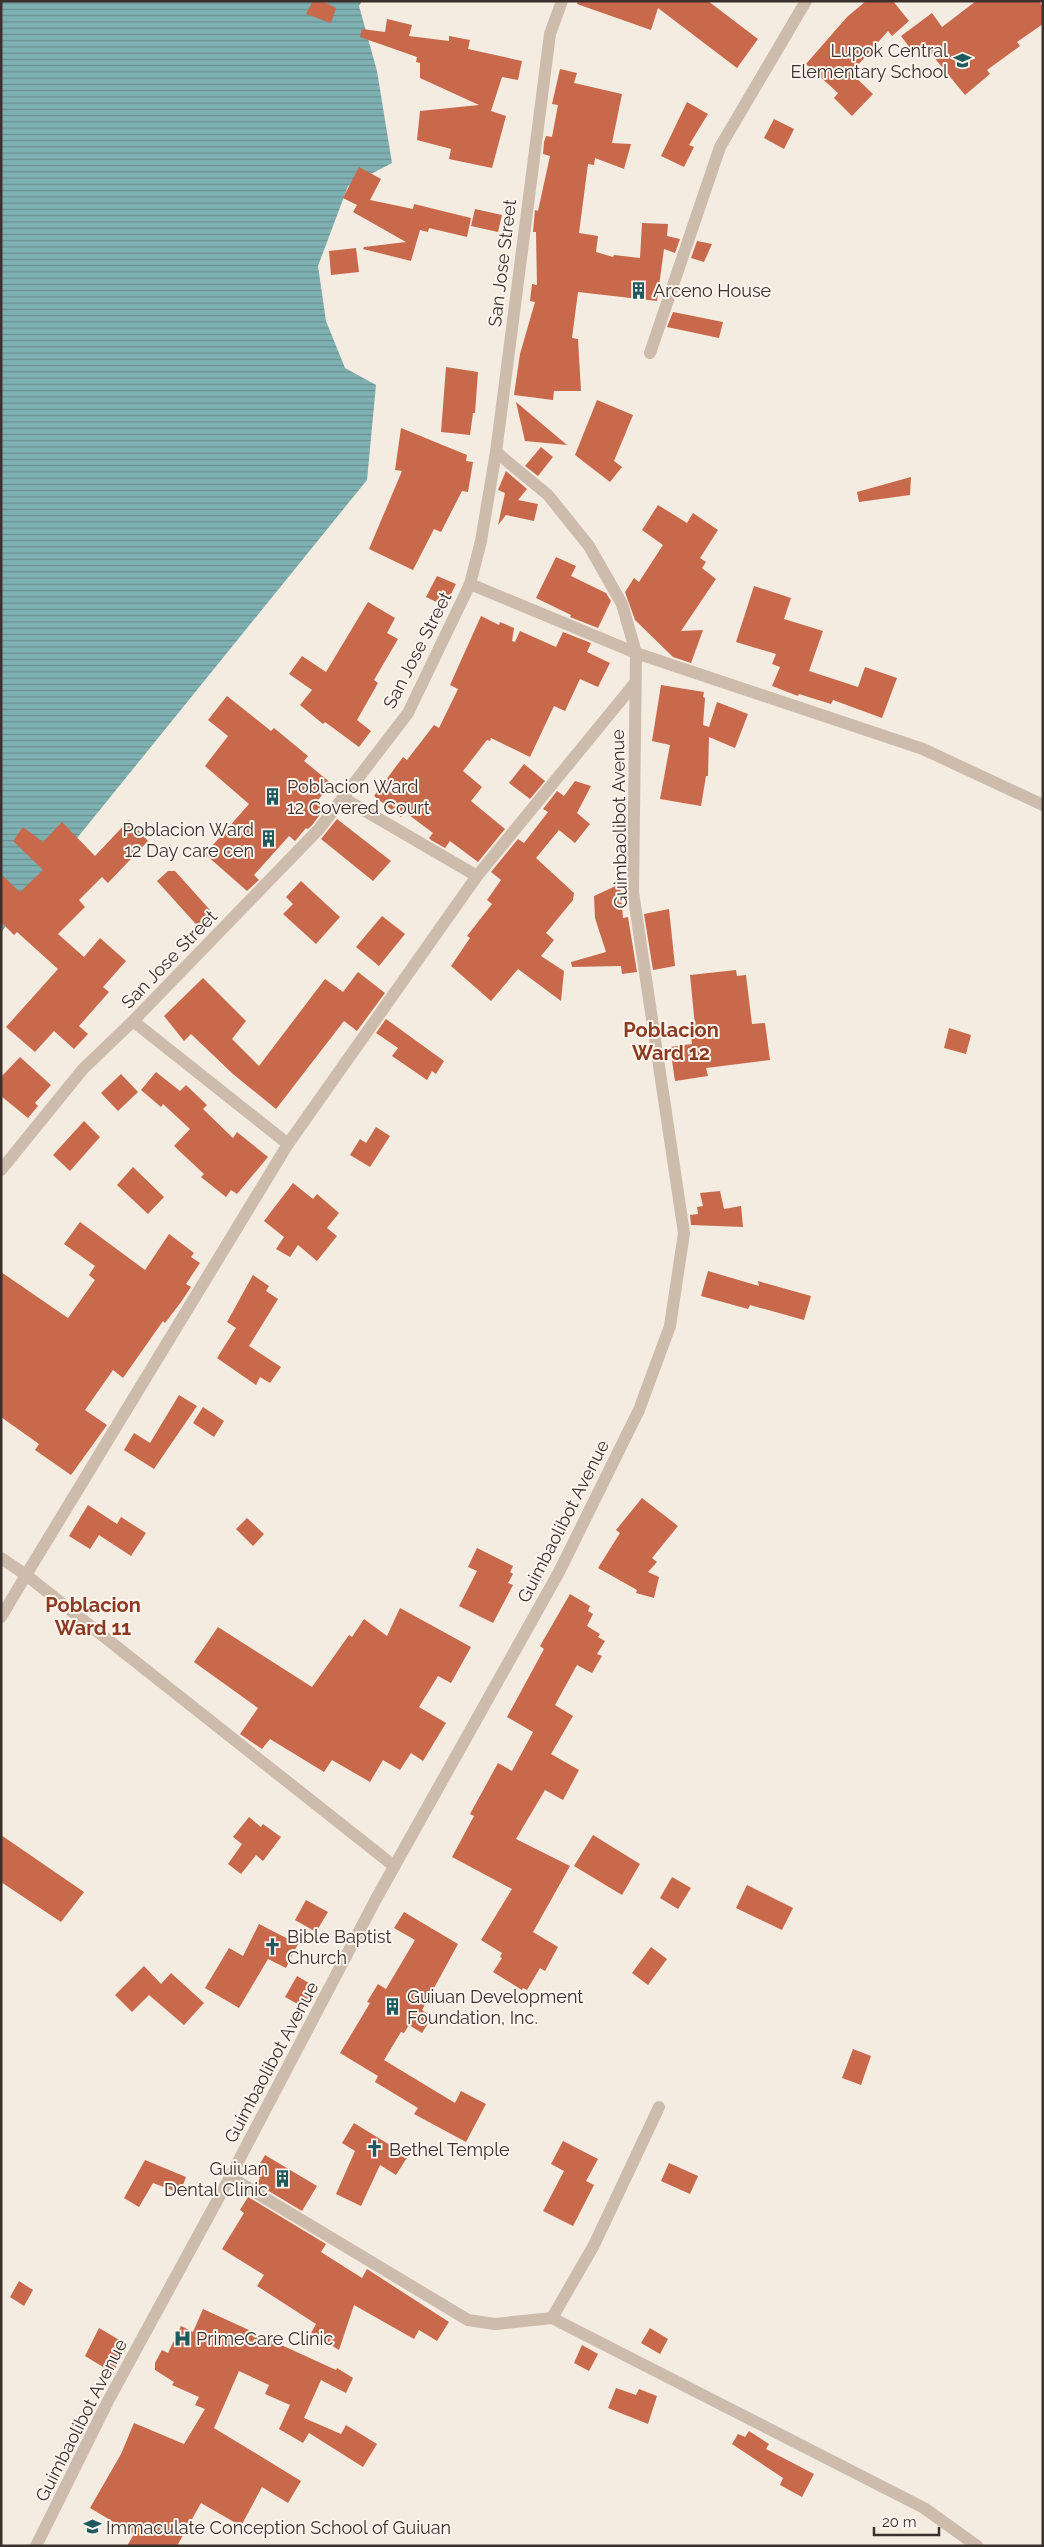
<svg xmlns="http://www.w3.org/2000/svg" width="1044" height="2547" font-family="Raleway,sans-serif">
<defs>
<pattern id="water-rules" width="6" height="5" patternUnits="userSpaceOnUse" patternTransform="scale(1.25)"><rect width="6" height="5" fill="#7fb0b2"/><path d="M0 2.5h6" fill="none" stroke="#699091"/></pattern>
</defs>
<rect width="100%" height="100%" fill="#f4ebe1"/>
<polygon fill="url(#water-rules)" points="1,1 362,1 359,6 377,71 392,163 348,186 318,266 326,321 345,368 376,385 367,480 1,932"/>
<g fill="#c8694b">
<polygon points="313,1 322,1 336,8 331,23 306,14"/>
<polygon points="578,1 708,1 758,39 737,68 658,8 651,30 577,4"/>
<polygon points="866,1 893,1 909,21 892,36 888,31 851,73 873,94 852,116 834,98 838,93 806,64 847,17"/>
<polygon points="976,1 1039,1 1043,7 1043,24 1017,42 1020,46 987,70 990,74 965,95 923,44 913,52 901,36 932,13 942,27"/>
<polygon points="387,19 412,25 409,36 449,41 449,36 470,40 468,49 522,61 518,80 502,77 491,111 506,116 492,168 449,159 451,149 417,140 420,111 479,105 420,78 420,63 416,62 417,57 360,37 362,29 385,32"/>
<polygon points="560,69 577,73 574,83 622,94 612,143 631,144 624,169 595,158 594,165 588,164 579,233 598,236 596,252 613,257 614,255 640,258 642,223 668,224 667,236 680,239 675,253 664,249 657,301 578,292 572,338 578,339 581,391 554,391 553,400 514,395 520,354 535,302 530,301 532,284 537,285 536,232 533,232 535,210 538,211 550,156 543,154 544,142 546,136 552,137 558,105 552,104"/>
<polygon points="687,102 708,114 689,145 694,147 684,167 661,156"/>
<polygon points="774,119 794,129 784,149 764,138"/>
<polygon points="359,167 381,179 370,200 413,209 414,204 471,218 467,237 429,228 428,232 420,230 411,261 363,249 364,247 406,242 353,212 357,205 343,198"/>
<polygon points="475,209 502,215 498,232 471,226"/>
<polygon points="697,241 712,244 704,262 691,258"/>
<polygon points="356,248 359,272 331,275 329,251"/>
<polygon points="673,312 723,322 719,338 667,327"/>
<polygon points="446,367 478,372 475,413 473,413 470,435 441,432"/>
<polygon points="597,400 633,415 614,461 622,467 610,482 575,455"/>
<polygon points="516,402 567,445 525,441"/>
<polygon points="401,428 467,455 466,461 473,462 468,492 462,491 441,532 434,529 413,570 369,549 402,471 395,470"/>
<polygon points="541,447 553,457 538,476 525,466"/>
<polygon points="506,471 527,489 518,500 538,504 534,521 506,515 498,525 505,493 498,490"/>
<polygon points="911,477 910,495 859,502 857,492"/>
<polygon points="658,505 687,523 693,513 718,530 700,558 706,562 702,568 716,579 681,631 703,630 691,663 673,657 635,620 625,592 634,578 639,582 663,545 642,530"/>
<polygon points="556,557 576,566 571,576 606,593 611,601 598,628 570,617 571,615 536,598"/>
<polygon points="437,576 456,584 445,606 426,597"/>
<polygon points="754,586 791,598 784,619 823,631 809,671 858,687 865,667 897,678 882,718 833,700 831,704 799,694 798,696 772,686 780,667 772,664 776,654 736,642"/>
<polygon points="368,602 395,618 387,633 398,639 374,680 378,683 357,720 371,731 359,747 325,722 323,724 300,705 312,690 289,674 302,656 326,672"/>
<polygon points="481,616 499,625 500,622 514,628 512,641 515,642 520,631 556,647 563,632 591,643 587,652 610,663 598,687 580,679 565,711 554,706 530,757 491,738 490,741 487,740 463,771 482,787 471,801 505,829 478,862 450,841 445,848 431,840 429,838 433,833 405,812 401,817 374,796 403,757 407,760 434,725 439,728 458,689 450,685"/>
<polygon points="661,685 704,692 703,697 705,698 703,725 709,727 717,702 748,714 735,748 709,737 708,776 706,776 701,806 660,799 670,745 652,741"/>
<polygon points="227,696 271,731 274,728 308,756 304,761 331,783 316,803 324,809 313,824 308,829 306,828 295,841 289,836 254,875 259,880 247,891 205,854 249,804 205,766 228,736 208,720"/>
<polygon points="524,764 545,781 530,799 509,783"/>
<polygon points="575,781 591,786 577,813 590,824 575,843 559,830 536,858 574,893 573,900 546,933 554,940 541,956 564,971 561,1001 518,969 491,1001 451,966 470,938 467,936 492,904 487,900 501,880 491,872 518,839 524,843 548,812 543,809 557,791 564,796"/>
<polygon points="337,819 391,861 373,881 321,839"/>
<polygon points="129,820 148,841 108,883 102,877 79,900 85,907 58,934 84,957 100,938 126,961 103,987 109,992 79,1026 88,1034 74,1049 54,1031 35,1052 6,1027 58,969 17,932 14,935 1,922 1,874 20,892 43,870 13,841 23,827 43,842 62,822 95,856"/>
<polygon points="168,871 175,871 210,910 214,922 203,932 157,881"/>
<polygon points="301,881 340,917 316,944 283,914 293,904 286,897"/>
<polygon points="620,884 623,918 628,917 637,972 622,974 621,966 572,967 571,962 606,952 595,918 594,896"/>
<polygon points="669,909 675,966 653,970 644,914"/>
<polygon points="382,916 405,934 379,966 356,947"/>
<polygon points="736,970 737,976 746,975 752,1024 765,1023 770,1060 706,1068 708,1076 675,1081 670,1047 692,1044 690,1027 695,1026 690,975"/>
<polygon points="358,972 385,993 357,1031 344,1021 276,1109 233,1074 191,1034 184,1041 164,1016 203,978 246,1021 232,1039 259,1066 325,979 343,992"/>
<polygon points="386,1019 444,1061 436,1074 432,1071 427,1080 392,1056 398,1048 376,1033"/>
<polygon points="949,1028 971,1035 966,1054 944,1048"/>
<polygon points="20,1057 51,1085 35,1103 38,1106 28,1118 1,1096 1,1077"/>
<polygon points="156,1072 180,1091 186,1085 207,1105 203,1109 233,1138 237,1132 268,1157 237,1194 231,1190 226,1197 201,1177 204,1174 174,1146 190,1129 163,1104 161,1107 141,1090"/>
<polygon points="121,1074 138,1092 118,1111 101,1093"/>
<polygon points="84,1121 100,1137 70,1171 53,1155"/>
<polygon points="376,1127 390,1136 370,1167 350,1155 360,1139 366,1143"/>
<polygon points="133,1167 164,1197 148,1214 117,1185"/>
<polygon points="293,1183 313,1199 317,1194 339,1213 327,1228 337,1236 317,1261 298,1245 290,1257 276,1249 284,1237 264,1221"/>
<polygon points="720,1191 724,1209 741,1206 743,1227 691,1225 690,1215 698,1214 697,1207 703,1206 700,1193"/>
<polygon points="80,1222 145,1270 169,1234 194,1253 191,1257 200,1263 186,1284 191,1287 181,1302 165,1323 163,1321 123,1378 113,1370 85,1410 107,1425 71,1475 35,1450 39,1444 1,1417 1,1272 68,1318 95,1280 89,1275 95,1266 64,1244"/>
<polygon points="708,1271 759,1286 758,1281 811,1296 804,1320 750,1305 748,1309 701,1296"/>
<polygon points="253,1275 269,1286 266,1291 278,1299 249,1346 281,1367 270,1383 260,1377 256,1385 217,1358 236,1328 227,1322"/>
<polygon points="179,1395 197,1406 154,1469 124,1450 134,1433 150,1443"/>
<polygon points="203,1407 224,1421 214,1437 193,1423"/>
<polygon points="642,1498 678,1526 652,1558 657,1562 648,1572 659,1577 654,1598 636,1593 637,1590 598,1568 620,1533 616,1530"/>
<polygon points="88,1505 117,1524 121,1517 146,1533 131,1556 99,1535 90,1549 69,1536"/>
<polygon points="247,1518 264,1534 253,1546 236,1529"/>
<polygon points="477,1548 513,1566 510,1572 513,1574 508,1583 513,1585 493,1623 459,1606 477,1571 468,1567"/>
<polygon points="570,1594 590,1606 588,1611 593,1614 587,1626 600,1634 598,1637 605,1641 597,1654 602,1656 592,1673 577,1665 555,1705 573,1716 551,1754 579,1770 563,1800 545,1790 516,1839 570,1866 533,1932 558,1947 545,1971 540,1968 527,1990 523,1988 522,1990 493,1972 502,1958 500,1957 502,1953 481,1940 512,1889 452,1857 474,1816 470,1814 498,1763 512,1771 533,1732 507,1717 544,1649 540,1646"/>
<polygon points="400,1608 471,1647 451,1683 438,1676 419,1707 446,1723 423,1761 411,1753 400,1770 383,1760 370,1782 332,1760 324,1772 270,1739 262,1749 240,1734 258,1708 194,1662 218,1627 312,1687 349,1635 352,1637 364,1619 387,1636"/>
<polygon points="249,1817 261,1827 263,1824 281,1837 263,1861 256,1855 241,1874 228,1864 242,1844 233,1837"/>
<polygon points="1,1835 84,1892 61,1922 1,1882"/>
<polygon points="593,1835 640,1864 622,1895 574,1866"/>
<polygon points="672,1877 691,1888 678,1909 660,1898"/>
<polygon points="747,1885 793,1908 782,1930 736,1908"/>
<polygon points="306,1900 328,1912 316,1932 295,1920"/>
<polygon points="404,1912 458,1944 422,2010 432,2017 422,2033 409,2025 404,2033 401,2032 384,2060 455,2103 461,2091 486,2104 466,2142 414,2114 418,2108 375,2082 378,2076 340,2053 370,2003 367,2002 378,1984 386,1989 415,1940 394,1928"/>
<polygon points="259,1924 298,1944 286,1968 268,1959 239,2008 205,1988 229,1948 243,1956"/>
<polygon points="651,1947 667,1959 648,1985 632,1973"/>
<polygon points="144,1966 161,1984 171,1973 204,2003 184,2025 149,1995 132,2012 115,1995"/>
<polygon points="297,1976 314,1986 303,2007 285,1997"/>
<polygon points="853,2049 871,2056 861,2085 842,2078"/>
<polygon points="354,2123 408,2156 396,2175 380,2165 361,2206 336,2194 355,2151 342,2143"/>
<polygon points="563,2141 598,2159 586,2181 594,2185 573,2226 543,2211 564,2171 551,2164"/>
<polygon points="265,2155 317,2186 302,2211 257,2184 260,2178 254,2174"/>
<polygon points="145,2160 186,2177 180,2193 153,2183 139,2207 124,2198"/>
<polygon points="669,2163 698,2176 690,2194 661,2181"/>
<polygon points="248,2197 326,2244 321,2252 362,2278 367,2269 449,2322 437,2341 419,2330 414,2339 354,2305 339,2350 311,2333 316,2324 257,2286 264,2275 222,2249 244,2213 240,2210"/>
<polygon points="19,2281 33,2290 24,2306 10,2297"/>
<polygon points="203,2309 336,2370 337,2368 353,2378 346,2393 321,2380 304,2418 341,2434 346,2425 377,2444 363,2467 309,2433 303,2443 279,2429 290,2405 265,2394 269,2385 239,2371 214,2428 301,2481 288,2503 262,2487 241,2526 201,2503 177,2546 127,2546 134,2534 90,2508 121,2454 134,2423 184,2444 205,2409 195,2405 199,2397 172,2385 174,2382 155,2370 155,2363 162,2350 168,2353 181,2326 193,2332"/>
<polygon points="99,2328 128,2345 113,2373 85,2356"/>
<polygon points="650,2328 668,2339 660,2354 641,2343"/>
<polygon points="582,2345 598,2354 589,2371 574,2363"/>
<polygon points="616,2388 636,2395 639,2389 657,2396 648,2424 608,2408"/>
<polygon points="749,2431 769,2444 766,2449 814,2474 802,2497 780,2485 783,2478 732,2444 738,2434 745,2437"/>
</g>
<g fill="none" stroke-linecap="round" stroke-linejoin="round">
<g stroke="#cdbbac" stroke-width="12">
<polyline points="650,353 720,147 806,1"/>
<polyline points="470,584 636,653 923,749 1043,805"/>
<polyline points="343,798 477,876"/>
<polyline points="133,1021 288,1144"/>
<polyline points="1,1558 26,1575 1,1617"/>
<polyline points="394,1866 26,1575 288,1144 477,876 635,683"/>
<polyline points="230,2177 468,2320 495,2324 552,2318 924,2508 977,2546"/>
<polyline points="552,2318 594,2245 659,2107"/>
</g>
<g stroke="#cdbbac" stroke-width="12">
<polyline points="1,1170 83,1069 133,1021 319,829 408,713 470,584 481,541 496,452 550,34 562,1"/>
<polyline points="36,2546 108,2401 230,2177 376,1899 559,1572 639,1410 670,1326 684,1233 633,892 636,653 622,604 589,546 548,495 496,452"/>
</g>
</g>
<defs>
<symbol id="school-bare" viewBox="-9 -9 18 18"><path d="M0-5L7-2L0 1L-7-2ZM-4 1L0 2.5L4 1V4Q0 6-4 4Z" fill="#1f5a5e" stroke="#fbf5ee" stroke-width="2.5" paint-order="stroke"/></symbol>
<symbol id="building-bare" viewBox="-9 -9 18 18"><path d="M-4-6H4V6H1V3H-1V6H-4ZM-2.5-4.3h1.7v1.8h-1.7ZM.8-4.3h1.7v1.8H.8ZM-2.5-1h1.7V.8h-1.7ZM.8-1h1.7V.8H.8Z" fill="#1f5a5e" stroke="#fbf5ee" stroke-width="2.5" paint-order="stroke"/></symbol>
<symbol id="church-bare" viewBox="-9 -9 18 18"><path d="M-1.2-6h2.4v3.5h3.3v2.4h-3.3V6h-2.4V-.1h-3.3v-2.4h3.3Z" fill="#1f5a5e" stroke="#fbf5ee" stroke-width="2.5" paint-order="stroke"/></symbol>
<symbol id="hospital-bare" viewBox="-9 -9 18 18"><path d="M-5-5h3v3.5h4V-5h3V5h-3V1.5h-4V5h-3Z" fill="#1f5a5e" stroke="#fbf5ee" stroke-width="2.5" paint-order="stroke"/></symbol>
</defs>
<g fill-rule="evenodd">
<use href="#school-bare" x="950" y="48" width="25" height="25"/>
<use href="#building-bare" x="626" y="278" width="25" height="25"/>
<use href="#building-bare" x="260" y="784" width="25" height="25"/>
<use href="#building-bare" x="256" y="826" width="25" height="25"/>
<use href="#church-bare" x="260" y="1934" width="25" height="25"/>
<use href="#building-bare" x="380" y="1994" width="25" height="25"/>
<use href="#church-bare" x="362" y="2136" width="25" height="25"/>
<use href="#building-bare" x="270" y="2166" width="25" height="25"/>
<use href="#hospital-bare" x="170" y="2326" width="25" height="25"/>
<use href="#school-bare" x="80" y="2514" width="25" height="25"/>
</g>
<g text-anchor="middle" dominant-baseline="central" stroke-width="4" stroke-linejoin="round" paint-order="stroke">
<g font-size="18" fill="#3b302b" stroke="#fbf5ee" text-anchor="start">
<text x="948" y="50" text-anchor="end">Lupok Central<tspan x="948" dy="21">Elementary School</tspan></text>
<text x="653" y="290">Arceno House</text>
<text x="287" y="786">Poblacion Ward<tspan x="287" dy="21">12 Covered Court</tspan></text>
<text x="254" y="829" text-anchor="end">Poblacion Ward<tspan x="254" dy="21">12 Day care cen</tspan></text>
<text x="287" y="1936">Bible Baptist<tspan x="287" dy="21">Church</tspan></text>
<text x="407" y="1996">Guiuan Development<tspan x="407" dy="21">Foundation, Inc.</tspan></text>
<text x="389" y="2149">Bethel Temple</text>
<text x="268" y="2168" text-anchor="end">Guiuan<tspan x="268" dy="21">Dental Clinic</tspan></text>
<text x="196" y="2338">PrimeCare Clinic</text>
<text x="106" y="2527">Immaculate Conception School of Guiuan</text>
</g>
<g font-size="18" fill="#3b302b" stroke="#fbf5ee">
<text transform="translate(502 263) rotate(-83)">San Jose Street</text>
<text transform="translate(417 650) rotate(-63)">San Jose Street</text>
<text transform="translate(619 819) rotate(-91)">Guimbaolibot Avenue</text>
<text transform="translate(169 959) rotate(-46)">San Jose Street</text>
<text transform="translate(563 1521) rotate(-63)">Guimbaolibot Avenue</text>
<text transform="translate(271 2062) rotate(-62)">Guimbaolibot Avenue</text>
<text transform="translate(81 2420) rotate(-63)">Guimbaolibot Avenue</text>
</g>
<g font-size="20" font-weight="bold" fill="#8c3b22" stroke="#fbf5ee">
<text x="671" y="1030">Poblacion<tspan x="671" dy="23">Ward 12</tspan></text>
<text x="93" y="1605">Poblacion<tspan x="93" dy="23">Ward 11</tspan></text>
</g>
</g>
<rect width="1044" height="2547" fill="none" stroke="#3b302b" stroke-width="5"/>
<path d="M874 2527v8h65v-8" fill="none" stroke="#3b302b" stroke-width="2.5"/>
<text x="882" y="2527" font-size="15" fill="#3b302b" stroke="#fbf5ee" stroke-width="4" paint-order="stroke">20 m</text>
</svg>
